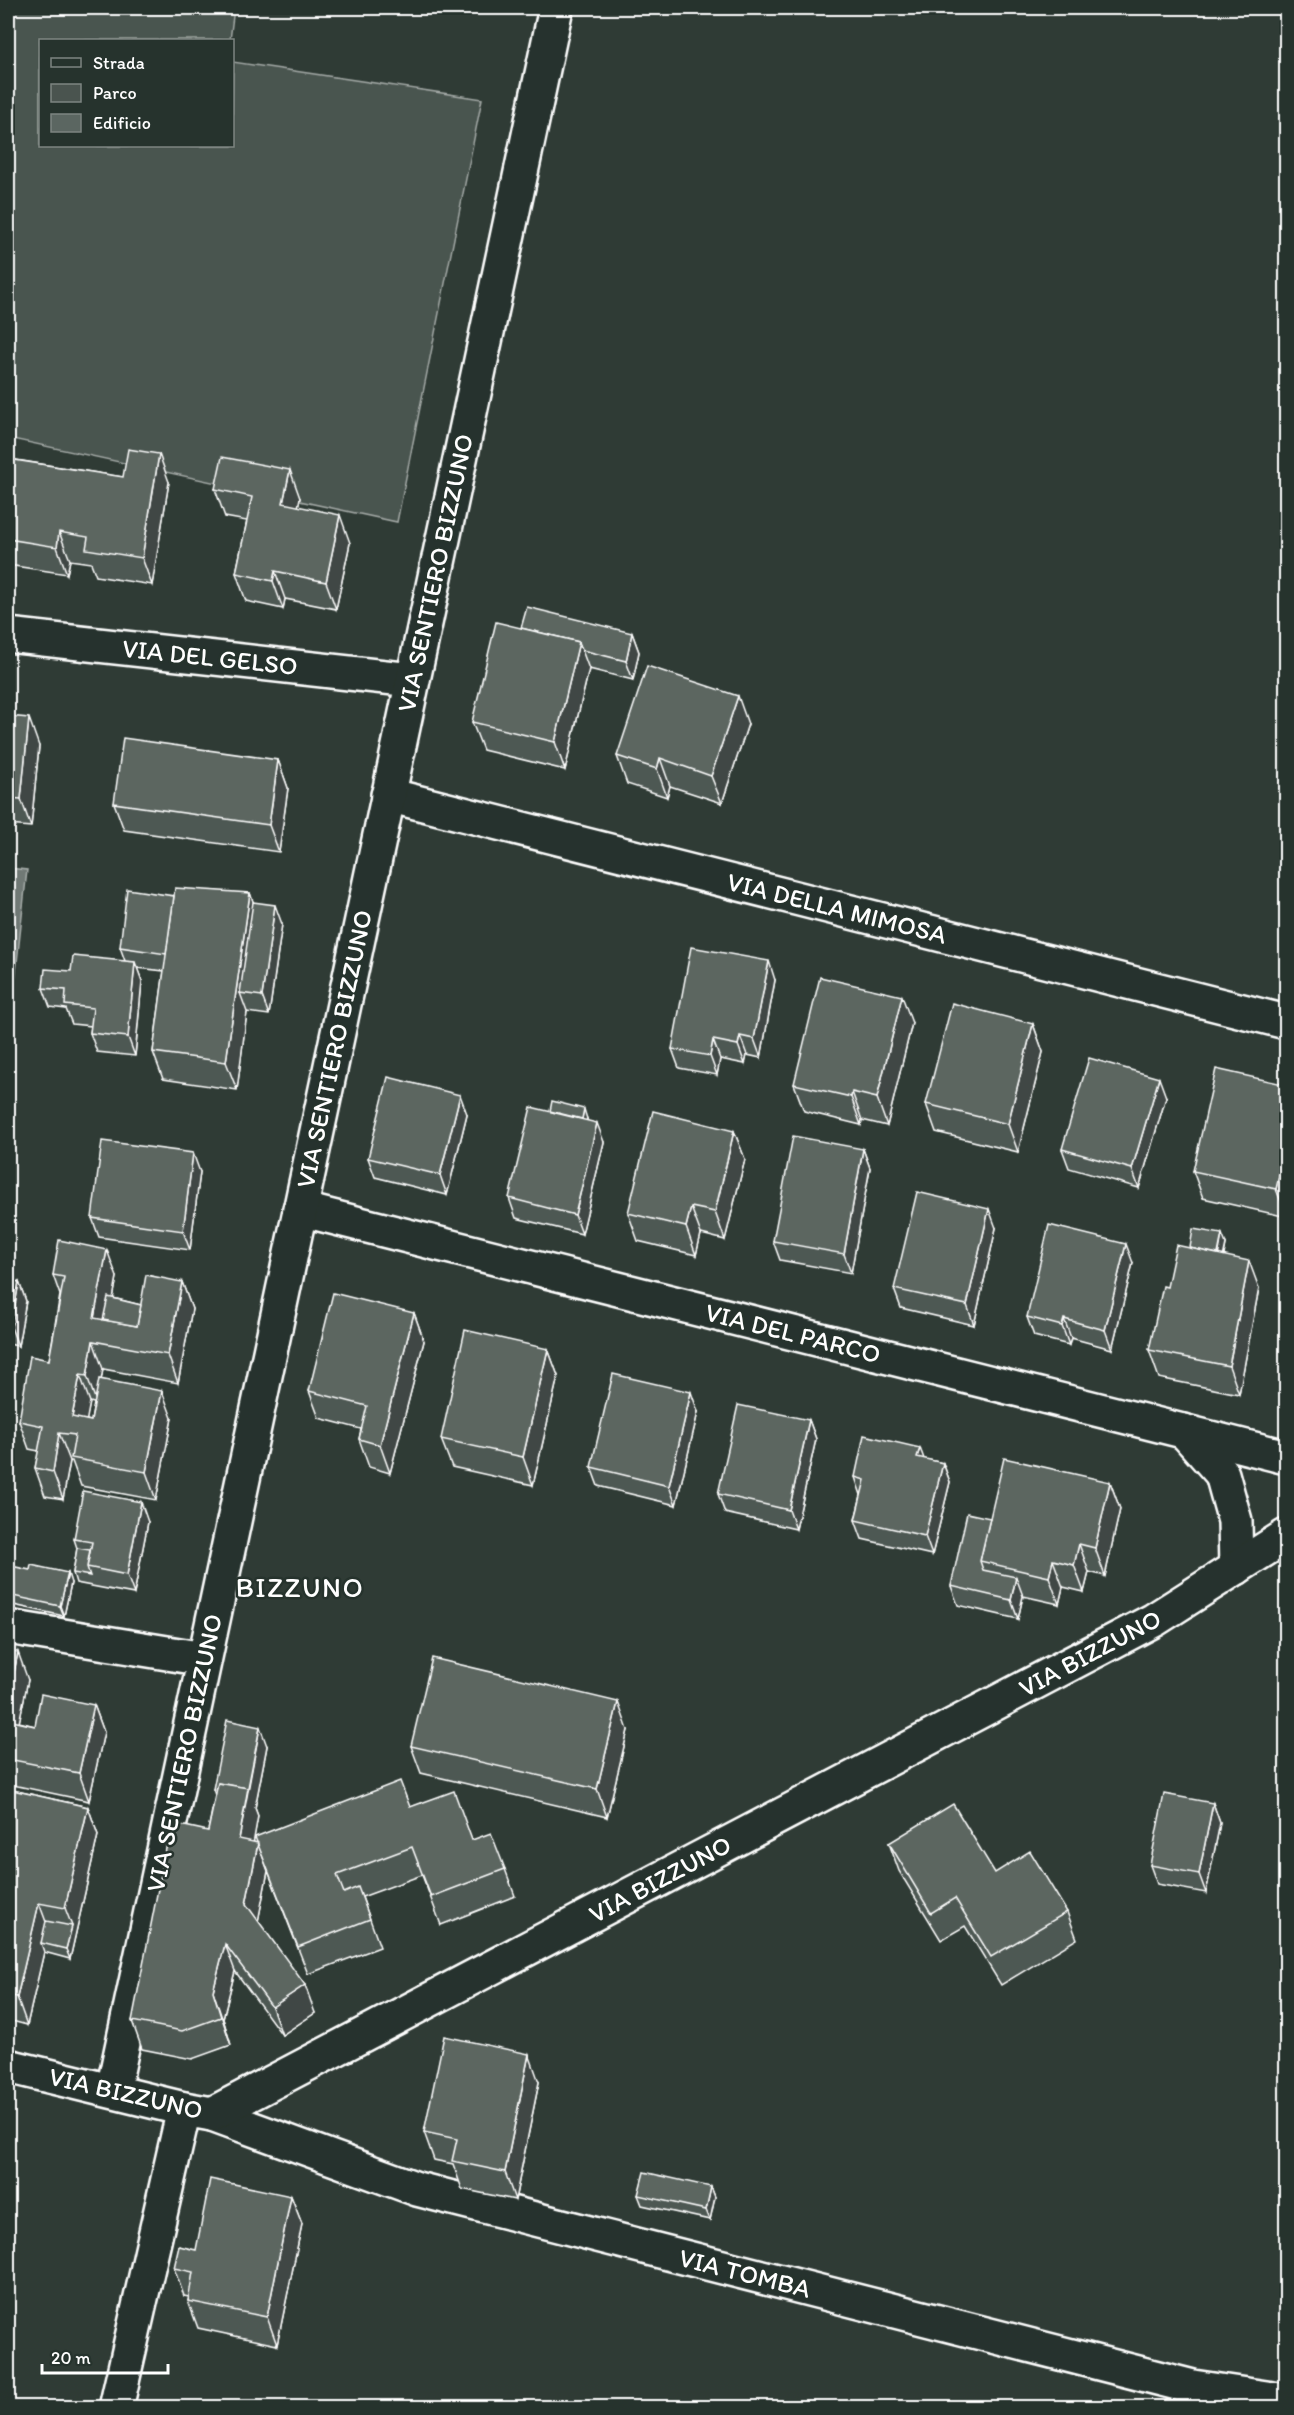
<svg xmlns="http://www.w3.org/2000/svg" width="1294" height="2415" font-family="Itim,sans-serif">
<rect width="100%" height="100%" fill="#2f3b35"/>
<filter id="ink" filterUnits="userSpaceOnUse"><feTurbulence type="fractalNoise" baseFrequency=".0167" numOctaves="2"/><feDisplacementMap in="SourceGraphic" scale="12" xChannelSelector="R" yChannelSelector="G"/><feConvolveMatrix kernelMatrix="1 2 1 2 8 2 1 2 1" color-interpolation-filters="sRGB"/></filter>
<g filter="url(#ink)">
<polygon fill="#4a544f" stroke="#a4aaa7" stroke-width="1.5" points="8,8 234,8 230,40 40,40 40,146 232,146 233,62 482,99 397,522 8,438"/>
<polygon fill="#707975" stroke="#a9afac" stroke-width="1.5" points="8,868 27,870 15,981 8,980"/>
<g fill="none" stroke-linecap="round" stroke-linejoin="round">
<defs>
<g id="street">
<polyline points="8,635 412,680"/>
<polyline points="388,795 1286,1022"/>
<polyline points="300,1209 1286,1457"/>
<polyline points="1184,1431 1222,1474 1235,1521 1236,1568"/>
<polyline points="8,1627 204,1659"/>
<polyline points="8,2066 184,2109"/>
<polyline points="113,2090 556,8"/>
<polyline points="212,2114 417,2189 1193,2387 1286,2401"/>
</g>
<polyline id="secondary" points="116,2408 184,2109 212,2114 1154,1620 1286,1536"/>
</defs>
<use href="#street" stroke="#fff" stroke-width="38"/>
<use href="#secondary" stroke="#fff" stroke-width="38"/>
<use href="#street" stroke="#26332d" stroke-width="33"/>
<use href="#secondary" stroke="#26332d" stroke-width="33"/>
</g>
<g fill="#4e5853" stroke="#fff" stroke-width="1.5" fill-rule="evenodd">
<polygon points="8,452 10,459 123,477 169,482 152,585 96,576 91,563 70,560 67,574 8,565"/>
<polygon points="215,489 300,498 298,506 350,543 336,609 285,599 283,609 246,601 236,573 247,521 225,517"/>
<polygon points="521,628 632,633 639,652 633,680 589,669 565,770 483,750 472,722"/>
<polygon points="8,716 39,746 31,827 8,825"/>
<polygon points="748,724 722,803 670,786 667,797 627,784 617,756"/>
<polygon points="278,760 288,788 279,852 124,830 114,803"/>
<polygon points="250,893 253,902 282,924 269,1015 247,1012 237,1090 163,1079 153,1052 164,971 137,968 142,981 135,1056 97,1052 90,1033 91,1026 72,1024 66,1009 50,1007 43,988 71,971 125,961 120,947 174,896"/>
<polygon points="775,980 761,1058 747,1055 745,1064 720,1059 717,1075 679,1068 672,1049"/>
<polygon points="912,1023 887,1126 862,1120 861,1125 804,1111 794,1084"/>
<polygon points="1033,1024 1043,1052 1018,1152 936,1132 926,1104"/>
<polygon points="1287,1085 1287,1217 1203,1198 1193,1171"/>
<polygon points="1166,1097 1139,1188 1069,1168 1062,1149"/>
<polygon points="467,1114 447,1195 375,1177 368,1158"/>
<polygon points="587,1119 587,1120 604,1142 582,1234 516,1218 509,1198"/>
<polygon points="734,1131 745,1159 725,1240 701,1234 696,1255 638,1241 628,1213"/>
<polygon points="863,1149 870,1168 851,1273 780,1260 773,1241"/>
<polygon points="200,1172 190,1250 99,1237 92,1218"/>
<polygon points="996,1228 974,1325 901,1308 894,1289"/>
<polygon points="1226,1244 1224,1255 1259,1288 1239,1394 1159,1378 1149,1350 1167,1287"/>
<polygon points="1133,1263 1112,1349 1071,1338 1069,1345 1034,1336 1027,1317"/>
<path d="M 53,1275 L 117,1277 L 113,1298 L 141,1305 L 182,1282 L 192,1309 L 178,1383 L 103,1369 L 101,1380 L 172,1418 L 156,1500 L 81,1486 L 72,1461 L 70,1461 L 63,1499 L 45,1496 L 35,1468 L 39,1451 L 29,1449 L 19,1421 L 49,1360 L 60,1295 ZM 90,1402 L 94,1403 L 91,1421 L 86,1420 Z"/>
<polygon points="8,1279 19,1282 26,1301 18,1346 8,1344"/>
<polygon points="414,1313 424,1341 390,1473 369,1467 359,1439 361,1429 319,1418 309,1391"/>
<polygon points="548,1349 558,1376 533,1485 452,1467 441,1439"/>
<polygon points="698,1412 676,1505 598,1486 591,1467"/>
<polygon points="809,1420 816,1439 796,1529 725,1513 718,1494"/>
<polygon points="924,1459 943,1463 950,1482 932,1555 862,1539 855,1520 861,1495 855,1477"/>
<polygon points="1110,1482 1120,1509 1105,1576 1089,1572 1084,1592 1063,1587 1059,1604 1023,1596 1018,1619 958,1605 951,1586 990,1518"/>
<polygon points="148,1522 134,1594 76,1583 73,1573 77,1548 74,1539"/>
<polygon points="71,1583 64,1616 9,1604 8,1601 8,1584"/>
<polygon points="8,1650 28,1680 19,1722 35,1726 94,1705 104,1732 89,1801 8,1784"/>
<polygon points="628,1730 607,1817 421,1773 411,1746"/>
<polygon points="267,1746 255,1808 258,1816 253,1842 258,1843 410,1807 472,1840 505,1869 515,1896 441,1925 422,1875 362,1897 380,1947 308,1974 268,1871 258,1921 315,2013 282,2035 235,1971 223,2019 231,2045 192,2059 142,2049 132,2021 208,1831 215,1795 213,1789"/>
<polygon points="8,1789 88,1807 98,1835 70,1959 44,1952 27,2025 8,2020"/>
<polygon points="1213,1803 1220,1823 1206,1893 1157,1884 1150,1865"/>
<polygon points="889,1843 995,1873 1067,1912 1077,1939 1001,1985 965,1926 941,1940 899,1871"/>
<polygon points="539,2082 515,2200 462,2189 453,2164 434,2160 424,2132"/>
<polygon points="711,2187 715,2197 710,2220 642,2205 638,2195"/>
<polygon points="291,2196 302,2224 277,2345 198,2328 188,2301 189,2297 184,2296 174,2268 196,2250"/>
</g>
<g fill="#404744" stroke="#fff" stroke-width="1.5">
<polygon points="159,454 169,482 152,585 142,558"/>
<polygon points="290,470 300,498 293,531 283,503"/>
<polygon points="340,515 350,543 336,609 326,582"/>
<polygon points="59,532 70,560 67,574 57,547"/>
<polygon points="275,571 285,599 283,609 273,581"/>
<polygon points="632,633 639,652 633,680 626,661"/>
<polygon points="579,642 589,669 565,770 555,742"/>
<polygon points="738,696 748,724 722,803 711,776"/>
<polygon points="29,718 39,746 31,827 21,799"/>
<polygon points="660,758 670,786 667,797 657,769"/>
<polygon points="278,760 288,788 279,852 269,825"/>
<polygon points="250,893 260,921 240,993 247,1012 237,1090 226,1062"/>
<polygon points="275,905 282,924 269,1015 262,996"/>
<polygon points="769,961 775,980 761,1058 754,1039"/>
<polygon points="135,962 142,981 135,1056 128,1037"/>
<polygon points="902,996 912,1023 887,1126 877,1098"/>
<polygon points="1033,1024 1043,1052 1018,1152 1008,1124"/>
<polygon points="740,1036 747,1055 745,1064 738,1045"/>
<polygon points="713,1040 720,1059 717,1075 710,1056"/>
<polygon points="1159,1078 1166,1097 1139,1188 1132,1169"/>
<polygon points="852,1092 862,1120 861,1125 851,1097"/>
<polygon points="460,1095 467,1114 447,1195 440,1175"/>
<polygon points="584,1109 587,1119 583,1137 580,1127"/>
<polygon points="597,1123 604,1142 582,1234 575,1215"/>
<polygon points="734,1131 745,1159 725,1240 715,1212"/>
<polygon points="863,1149 870,1168 851,1273 844,1254"/>
<polygon points="193,1153 200,1172 190,1250 183,1231"/>
<polygon points="1283,1159 1287,1168 1287,1217 1276,1189"/>
<polygon points="691,1207 701,1234 696,1255 686,1227"/>
<polygon points="989,1209 996,1228 974,1325 967,1305"/>
<polygon points="1222,1234 1226,1244 1221,1267 1218,1257"/>
<polygon points="1126,1244 1133,1263 1112,1349 1105,1330"/>
<polygon points="107,1250 117,1277 106,1337 94,1318"/>
<polygon points="1249,1261 1259,1288 1239,1394 1229,1366"/>
<polygon points="19,1282 26,1301 18,1346 11,1327"/>
<polygon points="182,1282 192,1309 178,1383 168,1355"/>
<polygon points="414,1313 424,1341 390,1473 380,1445"/>
<polygon points="1064,1319 1071,1338 1069,1345 1062,1326"/>
<polygon points="93,1341 103,1369 97,1404 87,1376"/>
<polygon points="548,1349 558,1376 533,1485 523,1457"/>
<polygon points="80,1375 90,1402 82,1445 72,1417"/>
<polygon points="162,1391 172,1418 156,1500 146,1472"/>
<polygon points="691,1392 698,1412 676,1505 669,1486"/>
<polygon points="809,1420 816,1439 796,1529 789,1510"/>
<polygon points="59,1433 70,1461 63,1499 53,1472"/>
<polygon points="920,1448 927,1467 917,1457"/>
<polygon points="943,1463 950,1482 932,1555 925,1536"/>
<polygon points="1110,1482 1120,1509 1105,1576 1095,1548"/>
<polygon points="141,1502 148,1522 134,1594 127,1575"/>
<polygon points="1079,1544 1089,1572 1084,1592 1074,1565"/>
<polygon points="1053,1560 1063,1587 1059,1604 1049,1577"/>
<polygon points="68,1573 71,1583 64,1616 60,1606"/>
<polygon points="1016,1577 1023,1596 1018,1619 1011,1600"/>
<polygon points="18,1652 28,1680 14,1747 8,1728 8,1703"/>
<polygon points="618,1702 628,1730 607,1817 597,1789"/>
<polygon points="94,1705 104,1732 89,1801 79,1773"/>
<polygon points="260,1727 267,1746 255,1808 258,1816 249,1867 239,1839"/>
<polygon points="1213,1803 1220,1823 1206,1893 1199,1874"/>
<polygon points="88,1807 98,1835 70,1959 66,1949 72,1926 65,1908"/>
<polygon points="258,1844 268,1871 256,1932 246,1904"/>
<polygon points="39,1903 49,1930 41,1943 44,1952 27,2025 17,1997"/>
<polygon points="225,1944 235,1971 223,2019 231,2045 213,1991"/>
<polygon points="305,1985 315,2013 282,2035 272,2007"/>
<polygon points="529,2054 539,2082 515,2200 505,2172"/>
<polygon points="711,2187 715,2197 710,2220 706,2210"/>
<polygon points="291,2196 302,2224 277,2345 267,2317"/>
</g>
<g fill="#5b6661" stroke="#fff" stroke-width="1.5">
<polygon points="128,449 159,454 142,558 86,549 88,537 59,532 57,547 8,539 8,459 123,477"/>
<polygon points="222,457 290,470 283,503 340,515 326,582 275,571 273,581 236,573 252,497 215,489"/>
<polygon points="527,607 632,633 626,661 582,650 579,642 521,628"/>
<polygon points="496,622 579,642 555,742 472,722"/>
<polygon points="647,666 738,696 711,776 660,758 657,769 617,756"/>
<polygon points="8,716 29,718 21,799 8,798"/>
<polygon points="123,738 278,760 269,825 114,803"/>
<polygon points="175,888 250,893 226,1062 153,1052"/>
<polygon points="127,889 174,896 166,954 120,947"/>
<polygon points="253,902 275,905 262,996 240,993"/>
<polygon points="691,947 769,961 754,1039 740,1036 738,1045 713,1040 710,1056 672,1049"/>
<polygon points="73,956 135,962 128,1037 90,1033 93,1008 65,1005 66,990 43,988 45,969 71,971"/>
<polygon points="820,977 902,996 877,1098 852,1092 851,1097 794,1084"/>
<polygon points="952,1003 1033,1024 1008,1124 926,1104"/>
<polygon points="1089,1058 1159,1078 1132,1169 1062,1149"/>
<polygon points="1216,1069 1287,1085 1287,1160 1283,1159 1276,1189 1193,1171"/>
<polygon points="388,1077 460,1095 440,1175 368,1158"/>
<polygon points="552,1101 584,1109 582,1119 550,1111"/>
<polygon points="531,1107 597,1123 575,1215 509,1198"/>
<polygon points="653,1111 734,1131 715,1212 691,1207 686,1227 628,1213"/>
<polygon points="793,1136 863,1149 844,1254 773,1241"/>
<polygon points="102,1141 193,1153 183,1231 92,1218"/>
<polygon points="917,1192 989,1209 967,1305 894,1289"/>
<polygon points="1049,1225 1126,1244 1105,1330 1064,1319 1062,1326 1027,1317"/>
<polygon points="1193,1229 1222,1234 1218,1254 1190,1248"/>
<polygon points="59,1240 107,1250 94,1318 137,1326 146,1275 182,1282 168,1355 93,1341 87,1376 80,1375 72,1417 91,1421 99,1379 162,1391 146,1472 71,1458 75,1435 59,1433 53,1472 35,1468 43,1426 19,1421 30,1356 49,1360 64,1277 53,1275"/>
<polygon points="1176,1245 1249,1261 1229,1366 1149,1350 1163,1286 1167,1287"/>
<polygon points="8,1279 19,1282 11,1327 8,1326"/>
<polygon points="333,1293 414,1313 380,1445 359,1439 367,1406 309,1391"/>
<polygon points="108,1297 141,1305 137,1326 103,1320"/>
<polygon points="465,1330 548,1349 523,1457 441,1439"/>
<polygon points="613,1374 691,1392 669,1486 591,1467"/>
<polygon points="738,1405 809,1420 789,1510 718,1494"/>
<polygon points="864,1435 920,1448 917,1457 943,1463 925,1536 855,1520 865,1480 855,1477"/>
<polygon points="1004,1458 1110,1482 1095,1548 1079,1544 1074,1565 1053,1560 1049,1577 980,1561"/>
<polygon points="83,1491 141,1502 127,1575 87,1567 92,1542 74,1539"/>
<polygon points="967,1513 990,1518 980,1561 983,1570 1016,1577 1011,1600 951,1586"/>
<polygon points="77,1548 90,1550 87,1567 90,1576 73,1573"/>
<polygon points="31,1565 68,1573 60,1606 8,1595 8,1584 11,1566 30,1570"/>
<polygon points="8,1650 18,1652 8,1703"/>
<polygon points="432,1658 618,1702 597,1789 411,1746"/>
<polygon points="41,1694 94,1705 79,1773 8,1759 8,1720 35,1726"/>
<polygon points="227,1720 260,1727 247,1793 248,1788 218,1783 216,1790 213,1789"/>
<polygon points="400,1781 410,1807 454,1791 472,1840 491,1833 505,1869 431,1897 412,1847 337,1875 344,1893 358,1887 370,1919 298,1947 255,1837"/>
<polygon points="218,1783 248,1788 239,1839 258,1843 246,1904 305,1985 272,2007 225,1944 213,1991 221,2017 182,2031 132,2021 171,1823 208,1831"/>
<polygon points="8,1789 88,1807 65,1908 39,1903 17,1997 8,1995"/>
<polygon points="1164,1794 1213,1803 1199,1874 1150,1865"/>
<polygon points="953,1804 995,1873 1030,1851 1067,1912 991,1957 955,1898 931,1913 889,1843"/>
<polygon points="46,1921 72,1926 66,1949 41,1943"/>
<polygon points="444,2036 529,2054 505,2172 452,2161 457,2139 424,2132"/>
<polygon points="644,2172 711,2187 706,2210 638,2195"/>
<polygon points="210,2179 291,2196 267,2317 188,2301 193,2272 174,2268 179,2246 196,2250"/>
</g>
</g>
<g text-anchor="middle" dominant-baseline="central" stroke-width="5" stroke-linejoin="round" paint-order="stroke">
<g font-size="26" fill="#fff" stroke="#26332d">
<text transform="translate(435 573) rotate(-78)">VIA SENTIERO BIZZUNO</text>
<text transform="translate(210 657) rotate(6)">VIA DEL GELSO</text>
<text transform="translate(837 908) rotate(14)">VIA DELLA MIMOSA</text>
<text transform="translate(334 1049) rotate(-78)">VIA SENTIERO BIZZUNO</text>
<text transform="translate(793 1333) rotate(14)">VIA DEL PARCO</text>
<text transform="translate(1090 1653) rotate(-28)">VIA BIZZUNO</text>
<text transform="translate(184 1753) rotate(-78)">VIA SENTIERO BIZZUNO</text>
<text transform="translate(660 1879) rotate(-28)">VIA BIZZUNO</text>
<text transform="translate(126 2093) rotate(13)">VIA BIZZUNO</text>
<text transform="translate(745 2273) rotate(14)">VIA TOMBA</text>
</g>
<g font-size="28" letter-spacing="1.5" fill="#fff" stroke="#26332d">
<text x="300" y="1587">BIZZUNO</text>
</g>
</g>
<rect width="1294" height="2415" fill="none" stroke="#26332d" stroke-width="30"/>
<rect x="15" y="15" width="1264" height="2385" fill="none" stroke="#fff" stroke-width="2" filter="url(#ink)"/>
<rect x="39" y="39" width="195" height="108" fill="#26332d" stroke="#7d8581" stroke-width="1.5"/>
<rect x="51" y="58" width="30" height="9" fill="#26332d" stroke="#7d8581" stroke-width="1.5"/>
<text x="93" y="69" font-size="18" fill="#ffffff">Strada</text>
<rect x="51" y="84" width="30" height="18" fill="#4a544f" stroke="#7d8581" stroke-width="1.5"/>
<text x="93" y="99" font-size="18" fill="#ffffff">Parco</text>
<rect x="51" y="114" width="30" height="18" fill="#5b6661" stroke="#7d8581" stroke-width="1.5"/>
<text x="93" y="129" font-size="18" fill="#ffffff">Edificio</text>
<path d="M42 2364v9h126v-9" fill="none" stroke="#ffffff" stroke-width="3"/>
<text x="51" y="2364" font-size="18" fill="#ffffff" stroke="#26332d" stroke-width="4.5" paint-order="stroke">20 m</text>
</svg>
